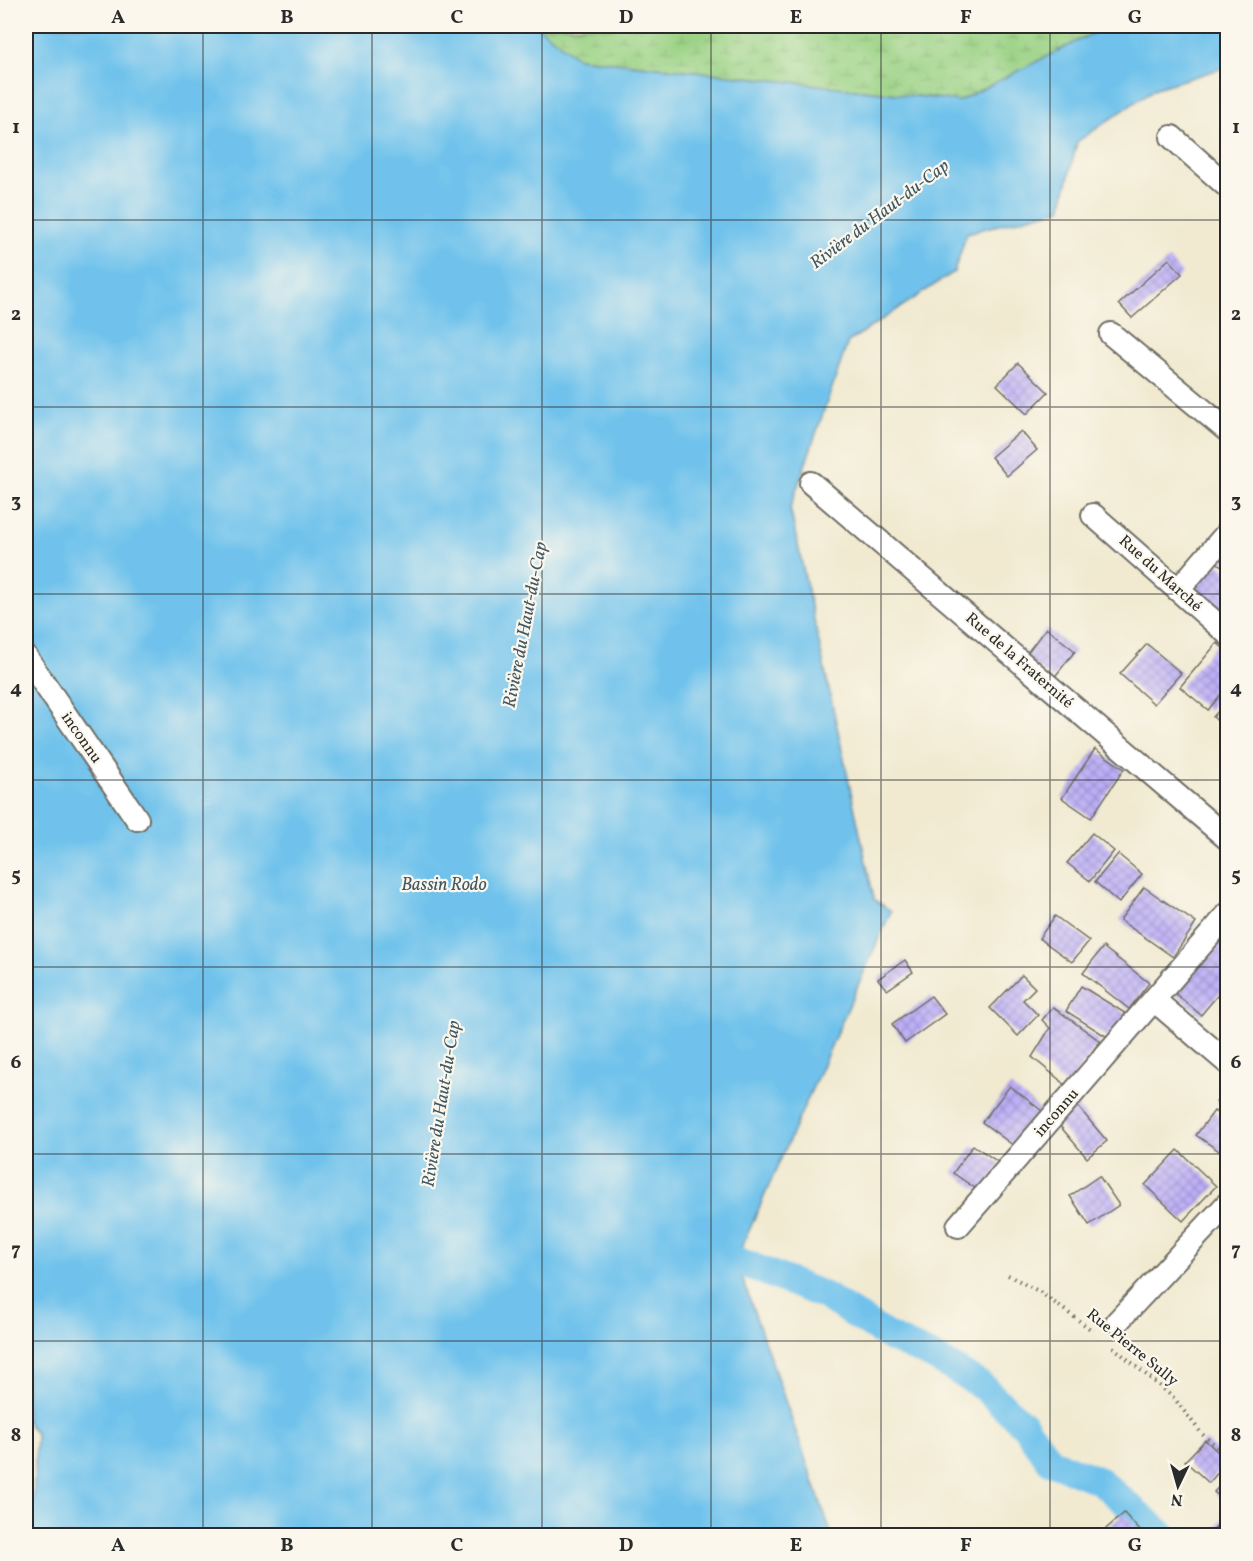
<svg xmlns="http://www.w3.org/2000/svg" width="1253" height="1561" font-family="Vollkorn,serif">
<defs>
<pattern id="wetland-marsh" width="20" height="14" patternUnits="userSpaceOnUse" patternTransform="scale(1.5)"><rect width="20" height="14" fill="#9ad284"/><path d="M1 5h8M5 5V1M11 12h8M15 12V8" fill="none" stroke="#85b472"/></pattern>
<pattern id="building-cross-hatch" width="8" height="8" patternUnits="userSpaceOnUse" patternTransform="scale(1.5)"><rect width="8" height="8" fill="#bcaef8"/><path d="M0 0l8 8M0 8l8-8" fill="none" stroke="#998ec9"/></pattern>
</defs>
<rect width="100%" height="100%" fill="#fbf7ec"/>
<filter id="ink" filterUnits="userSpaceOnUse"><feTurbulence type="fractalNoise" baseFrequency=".0167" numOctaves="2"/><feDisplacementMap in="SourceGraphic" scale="12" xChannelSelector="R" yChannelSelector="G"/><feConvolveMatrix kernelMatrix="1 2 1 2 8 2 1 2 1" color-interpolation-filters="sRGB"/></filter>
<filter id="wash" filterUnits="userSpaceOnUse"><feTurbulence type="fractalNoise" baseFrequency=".008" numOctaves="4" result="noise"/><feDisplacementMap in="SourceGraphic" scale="24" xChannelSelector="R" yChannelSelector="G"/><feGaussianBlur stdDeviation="1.35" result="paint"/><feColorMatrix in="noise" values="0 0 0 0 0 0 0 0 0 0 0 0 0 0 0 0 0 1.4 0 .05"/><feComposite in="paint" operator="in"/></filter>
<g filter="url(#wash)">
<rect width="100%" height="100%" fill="#f1ead1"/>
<polygon fill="url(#wetland-marsh)" stroke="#627e58" stroke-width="1.5" points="537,26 1107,26 960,101 578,58"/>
<polygon fill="#70c2ec" stroke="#4e768c" stroke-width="1.5" points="26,26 537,26 578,58 959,101 1107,26 1227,26 1227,67 1156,88 1077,142 1061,209 967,233 954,272 848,342 790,508 874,899 891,911 736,1260 832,1535 32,1535 36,1434 26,1421"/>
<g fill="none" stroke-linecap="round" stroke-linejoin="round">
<polyline stroke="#70c2ec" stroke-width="28" points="699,1272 736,1260 825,1296 891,1338 934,1357 982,1386 1024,1425 1050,1461 1100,1481 1164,1536"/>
</g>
<g id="blocks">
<g fill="url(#building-cross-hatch)">
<polygon points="1169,259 1182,274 1132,318 1119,304"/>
<polygon points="1018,363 1048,392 1027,414 997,385"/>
<polygon points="1021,431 1037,450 1007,476 991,457"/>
<polygon points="1228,542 1228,564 1216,555"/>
<polygon points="1215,561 1228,571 1228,618 1223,624 1188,595"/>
<polygon points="1046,628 1075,651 1053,679 1024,657"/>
<polygon points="1217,643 1228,652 1228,686 1208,710 1180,687"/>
<polygon points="1147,644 1181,673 1154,704 1120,674"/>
<polygon points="1228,700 1228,730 1213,717"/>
<polygon points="1095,749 1124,769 1091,818 1062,798"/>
<polygon points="1092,833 1114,851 1090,881 1067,863"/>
<polygon points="1118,854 1142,874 1119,903 1095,882"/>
<polygon points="1144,887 1196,923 1173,957 1120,920"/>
<polygon points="1055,916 1089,941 1072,962 1039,938"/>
<polygon points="1222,930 1228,934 1228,983 1201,1015 1171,990"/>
<polygon points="1103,947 1149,983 1129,1009 1083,973"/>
<polygon points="905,960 913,972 887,990 878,979"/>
<polygon points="1022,975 1035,988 1023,1000 1038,1015 1018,1036 990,1008"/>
<polygon points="1081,986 1128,1015 1112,1040 1066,1011"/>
<polygon points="931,996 945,1014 905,1043 892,1024"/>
<polygon points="1053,1007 1100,1041 1067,1086 1032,1057 1050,1028 1042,1020"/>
<polygon points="1010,1086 1042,1111 1014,1146 982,1122"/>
<polygon points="1228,1092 1228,1113 1216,1102"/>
<polygon points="1074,1102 1107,1141 1087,1158 1054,1119"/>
<polygon points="1214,1111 1228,1120 1228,1157 1196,1135"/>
<polygon points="973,1145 1001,1164 981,1192 953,1173"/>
<polygon points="1178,1150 1216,1186 1183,1221 1145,1185"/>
<polygon points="1099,1176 1119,1205 1089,1225 1070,1196"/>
<polygon points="1205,1440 1228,1461 1209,1483 1185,1461"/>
<polygon points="1228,1477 1228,1504 1214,1492"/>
<polygon points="1124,1513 1142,1533 1140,1536 1098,1536"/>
<polygon points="1228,1515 1228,1536 1208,1536"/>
</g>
</g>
</g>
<g filter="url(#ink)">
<use href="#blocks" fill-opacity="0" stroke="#706e65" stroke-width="1.5"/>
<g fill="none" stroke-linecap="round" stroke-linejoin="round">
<defs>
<g id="minor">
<polyline points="1172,137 1228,187"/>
<polyline points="1111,334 1228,431"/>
<polyline points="811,483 1228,839"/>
<polyline points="1093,515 1228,634"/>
<polyline points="1178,590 1228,532"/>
<polyline points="26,657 137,819"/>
<polyline points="1154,1000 1228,1063"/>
<polyline points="958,1226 1228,914"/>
<polyline points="1117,1322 1228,1203"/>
</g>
</defs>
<use href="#minor" stroke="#706e65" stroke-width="26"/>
<g stroke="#706e65" stroke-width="4" stroke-dasharray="1.5 4.5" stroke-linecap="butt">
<polyline points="1008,1275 1040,1292 1093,1331"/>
<polyline points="1113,1347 1174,1398 1202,1434 1228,1456"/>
</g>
<use href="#minor" stroke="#fff" stroke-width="22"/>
</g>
</g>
<path fill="none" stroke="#2b2b2b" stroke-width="1.5" stroke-opacity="0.55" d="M 203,26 L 203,1536M 372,26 L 372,1536M 542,26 L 542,1536M 711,26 L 711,1536M 881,26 L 881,1536M 1050,26 L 1050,1536M 26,220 L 1228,220M 26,407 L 1228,407M 26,594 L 1228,594M 26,780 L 1228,780M 26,967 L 1228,967M 26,1154 L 1228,1154M 26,1341 L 1228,1341"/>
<g text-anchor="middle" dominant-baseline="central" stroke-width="4.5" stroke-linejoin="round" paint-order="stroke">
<g font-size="16" fill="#2b2b2b" stroke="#fbf7ec">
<text transform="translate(1160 574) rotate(42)">Rue du Marché</text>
<text transform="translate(1019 661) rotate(41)">Rue de la Fraternité</text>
<text transform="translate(81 738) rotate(55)">inconnu</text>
<text transform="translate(1057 1113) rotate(-49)">inconnu</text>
<text transform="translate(1132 1348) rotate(39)">Rue Pierre Sully</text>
</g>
<g font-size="18" font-style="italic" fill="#405865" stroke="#fbf7ec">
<text transform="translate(880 215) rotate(-37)">Rivière du Haut-du-Cap</text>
<text transform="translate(526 625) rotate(-79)">Rivière du Haut-du-Cap</text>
<text x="444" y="885">Bassin Rodo</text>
<text transform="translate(442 1104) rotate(-81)">Rivière du Haut-du-Cap</text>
</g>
</g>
<rect width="1253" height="1561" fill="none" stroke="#fbf7ec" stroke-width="66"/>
<g transform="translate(1178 1486) rotate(185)" stroke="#fbf7ec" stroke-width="4.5" paint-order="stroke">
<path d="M0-4.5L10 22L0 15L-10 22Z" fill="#2b2b2b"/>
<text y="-9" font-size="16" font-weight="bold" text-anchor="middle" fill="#2b2b2b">N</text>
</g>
<rect x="33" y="33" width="1187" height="1495" fill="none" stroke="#2b2b2b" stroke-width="2"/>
<g font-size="20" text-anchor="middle" font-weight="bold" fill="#2b2b2b">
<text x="118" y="23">A</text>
<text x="287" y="23">B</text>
<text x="457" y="23">C</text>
<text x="626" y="23">D</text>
<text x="796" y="23">E</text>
<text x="966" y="23">F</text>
<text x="1135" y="23">G</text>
<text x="16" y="133">1</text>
<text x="1236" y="133">1</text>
<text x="16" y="320">2</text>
<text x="1236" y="320">2</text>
<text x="16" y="507">3</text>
<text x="1236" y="507">3</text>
<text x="16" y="694">4</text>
<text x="1236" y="694">4</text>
<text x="16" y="881">5</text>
<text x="1236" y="881">5</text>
<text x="16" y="1068">6</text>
<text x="1236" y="1068">6</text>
<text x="16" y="1255">7</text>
<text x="1236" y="1255">7</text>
<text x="16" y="1441">8</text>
<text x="1236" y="1441">8</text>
<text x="118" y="1551">A</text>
<text x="287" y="1551">B</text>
<text x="457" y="1551">C</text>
<text x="626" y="1551">D</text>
<text x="796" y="1551">E</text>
<text x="966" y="1551">F</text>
<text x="1135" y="1551">G</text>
</g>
</svg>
